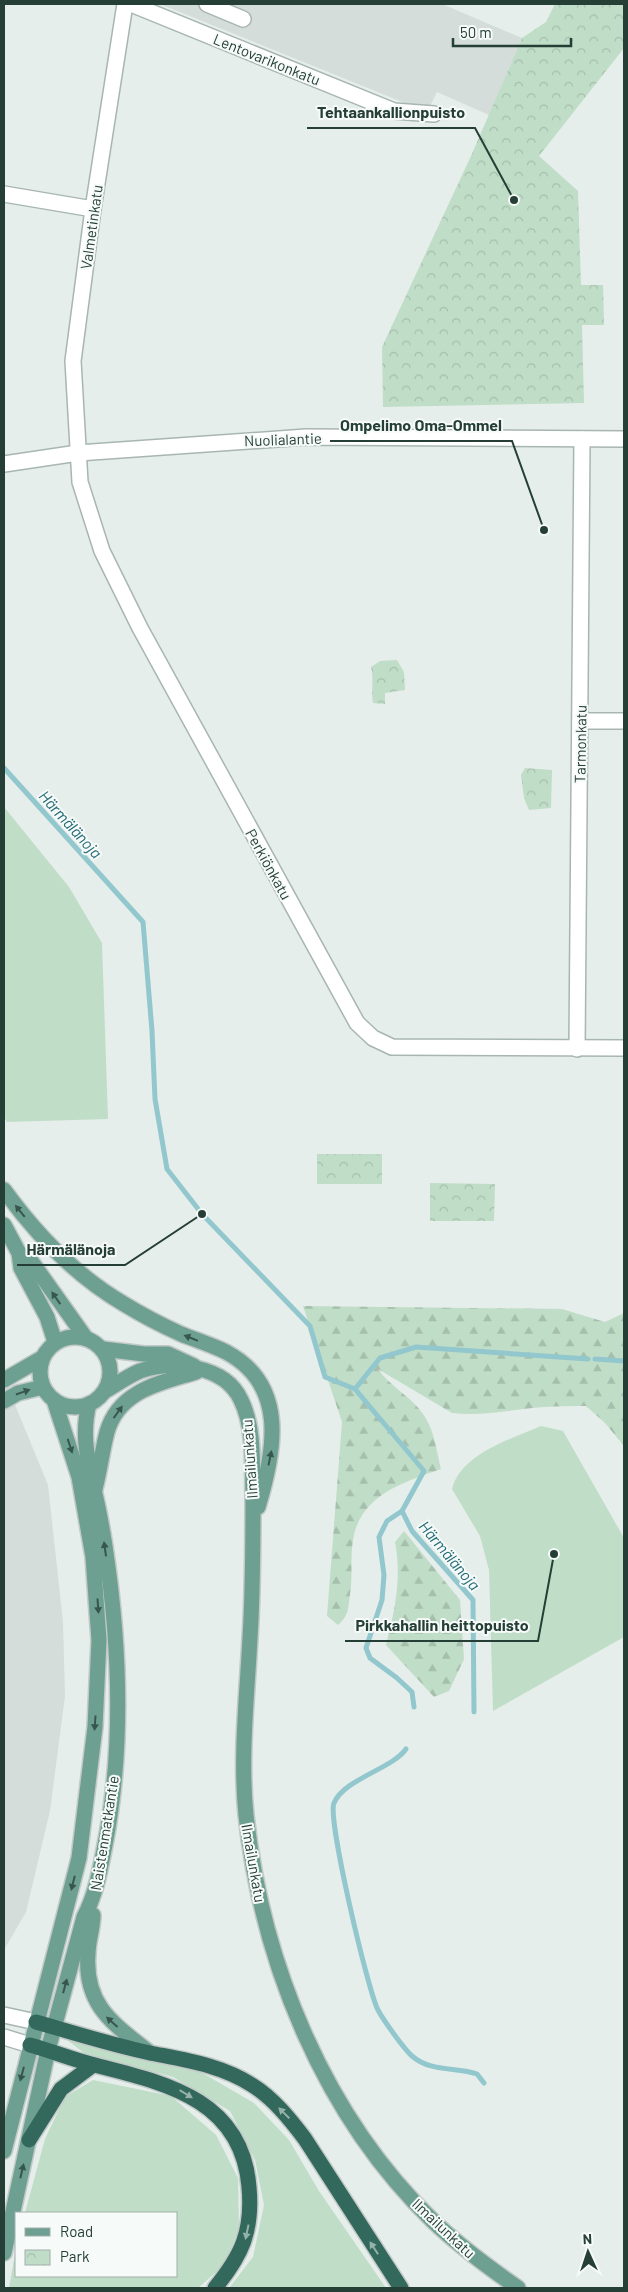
<svg xmlns="http://www.w3.org/2000/svg" width="628" height="2292" font-family="Barlow,sans-serif">
<defs>
<pattern id="forest-firs" width="22" height="20" patternUnits="userSpaceOnUse" patternTransform="scale(1.25)"><rect width="22" height="20" fill="#c0ddc7"/><path d="M5 1l3.5 6h-7zM16 11l3.5 6h-7z" fill="#a5bfac"/></pattern>
<pattern id="park-crowns" width="20" height="18" patternUnits="userSpaceOnUse" patternTransform="scale(1.25)"><rect width="20" height="18" fill="#c0ddc7"/><path d="M2 6a3 3 0 1 1 6 0M12 15a3 3 0 1 1 6 0" fill="none" stroke="#a5bfac"/></pattern>
</defs>
<rect width="100%" height="100%" fill="#e5eeea"/>
<g fill="#d4ddd9">
<polygon points="160,4 442,4 522,38 489,115 437,92 427,112"/>
<polygon points="4,1378 48,1485 63,1622 65,1696 50,1811 26,1912 4,1950"/>
</g>
<g fill="#c0ddc7">
<polygon points="4,807 69,887 102,943 108,1119 7,1122 4,1117"/>
<path d="M 541,1426 L 563,1431 L 624,1538 L 624,1637 L 493,1711 L 489,1570 L 480,1536 L 452,1489 C 461,1454 511,1439 541,1426 Z"/>
<polygon points="66,2039 199,2071 254,2103 289,2140 319,2191 386,2288 229,2288 253,2257 264,2205 255,2160 230,2111 173,2077 84,2053"/>
<polygon points="93,2080 171,2096 216,2135 238,2178 239,2229 224,2265 198,2288 9,2288 16,2248 16,2276 176,2276 176,2213 25,2213 45,2139 65,2097"/>
</g>
<g fill="url(#forest-firs)">
<path d="M 303,1306 L 562,1309 L 605,1322 L 624,1313 L 624,1446 L 605,1423 L 586,1406 C 572,1406 558,1406 544,1407 C 513,1409 483,1417 452,1413 L 378,1369 C 389,1385 408,1395 420,1410 C 434,1427 436,1448 441,1469 C 404,1482 360,1495 353,1540 C 350,1558 353,1576 350,1594 C 348,1609 349,1615 338,1625 L 327,1616 L 342,1422 Z"/>
<path d="M 404,1531 L 460,1600 L 464,1659 L 449,1691 L 434,1697 L 386,1645 C 395,1610 402,1578 395,1542 Z"/>
</g>
<g fill="url(#park-crowns)">
<polygon points="555,4 624,4 624,48 539,156 578,191 581,285 603,285 604,325 582,325 584,403 383,407 382,347 471,156 522,38 546,22"/>
<path d="M 397,660 L 404,672 L 405,690 L 385,693 L 385,704 L 373,703 C 371,691 374,679 371,667 L 380,661 Z"/>
<polygon points="525,768 552,770 551,808 529,810 524,798 521,775"/>
<rect x="317" y="1154" width="65" height="30"/>
<polygon points="430,1183 495,1184 494,1221 430,1221"/>
</g>
<g fill="none" stroke-linecap="round" stroke-linejoin="round">
<g stroke="#92c7ce" stroke-width="5">
<polyline points="4,768 143,922 152,1031 155,1099 167,1169 202,1214 310,1326 325,1377 355,1389 424,1471 402,1511 412,1531 473,1600 474,1712"/>
<polyline points="595,1359 624,1361"/>
<polyline points="355,1389 380,1358 416,1347 588,1359"/>
<polyline points="402,1511 387,1521 379,1537 384,1575 382,1600 366,1648 370,1658 397,1678 412,1692 414,1707"/>
<path d="M 406,1749 C 392,1769 344,1779 334,1803 C 327,1818 368,1991 378,2010 C 384,2021 404,2049 412,2056 C 430,2072 456,2067 477,2074 L 484,2083"/>
</g>
<defs>
<g id="minor">
<polyline points="125,4 93,209 73,361 80,482 102,551 140,628 357,1023 373,1038 392,1047 624,1048"/>
<polyline points="131,4 394,111 434,114"/>
<polyline points="207,4 243,19"/>
<polyline points="4,194 93,209"/>
<polyline points="4,464 78,453 306,437 624,439"/>
<polyline points="580,721 624,721"/>
<polyline points="577,1049 582,439"/>
<polyline points="4,2015 36,2022"/>
<polyline points="4,2037 30,2045"/>
</g>
<g id="major">
<path d="M 4,1190 C 36,1234 76,1276 124,1304 C 142,1315 161,1325 181,1334 C 196,1340 212,1345 226,1352 C 288,1385 275,1451 258,1507"/>
<polyline points="4,1225 19,1253 21,1268 47,1317 55,1342"/>
<polyline points="19,1253 31,1261 85,1337"/>
<circle cx="75" cy="1372" r="35"/>
<polyline points="103,1349 144,1354 168,1354 194,1366"/>
<polyline points="4,1380 42,1358"/>
<path d="M 105,1391 C 117,1384 128,1376 140,1371 C 173,1360 225,1365 241,1400 C 255,1429 252,1465 253,1496 C 253,1543 253,1591 250,1638 C 247,1697 240,1756 246,1815 C 262,1963 324,2116 433,2221 C 459,2246 488,2267 518,2288"/>
<polyline points="4,1401 18,1393 43,1387"/>
<path d="M 95,1489 C 100,1470 102,1451 107,1432 C 119,1390 161,1383 196,1372"/>
<path d="M 93,1915 C 93,1928 88,1941 88,1954 C 84,2006 114,2024 150,2053"/>
<polyline points="4,2151 79,1858 95,1727 99,1640 93,1557 79,1477 54,1400"/>
<path d="M 4,2253 L 48,2050 L 84,1917 C 96,1894 100,1870 105,1845 C 124,1747 120,1645 105,1546 C 102,1528 99,1509 94,1490 C 88,1460 81,1435 89,1404"/>
</g>
<g id="highway">
<path d="M 36,2022 C 74,2033 112,2045 150,2053 C 185,2060 221,2065 252,2085 C 273,2098 290,2119 305,2139 L 401,2288"/>
<path d="M 30,2045 C 52,2051 73,2060 95,2065 C 165,2083 242,2099 249,2187 C 253,2231 242,2255 215,2288"/>
<polyline points="29,2140 61,2089 93,2065"/>
</g>
</defs>
<use href="#minor" stroke="#a8b6b1" stroke-width="18"/>
<use href="#major" stroke="#c2c9c7" stroke-width="18"/>
<use href="#highway" stroke="#c2c9c7" stroke-width="18"/>
<use href="#minor" stroke="#fff" stroke-width="15"/>
<use href="#major" stroke="#6da091" stroke-width="15"/>
<use href="#highway" stroke="#33695c" stroke-width="15"/>
</g>
<defs><path id="oneway-solid" d="M-6-.8H1V-3.2L6.5 0L1 3.2V.8H-6Z" transform="scale(1.25)"/></defs>
<g fill="#37574e">
<use href="#oneway-solid" transform="translate(20 1211) rotate(-129)"/>
<use href="#oneway-solid" transform="translate(56 1298) rotate(-125)"/>
<use href="#oneway-solid" transform="translate(191 1338) rotate(-158)"/>
<use href="#oneway-solid" transform="translate(23 1392) rotate(-19)"/>
<use href="#oneway-solid" transform="translate(118 1412) rotate(-54)"/>
<use href="#oneway-solid" transform="translate(70 1446) rotate(72)"/>
<use href="#oneway-solid" transform="translate(270 1458) rotate(-78)"/>
<use href="#oneway-solid" transform="translate(105 1549) rotate(-98)"/>
<use href="#oneway-solid" transform="translate(98 1606) rotate(86)"/>
<use href="#oneway-solid" transform="translate(95 1723) rotate(94)"/>
<use href="#oneway-solid" transform="translate(73 1883) rotate(104)"/>
<use href="#oneway-solid" transform="translate(65 1986) rotate(-75)"/>
<use href="#oneway-solid" transform="translate(112 2022) rotate(-138)"/>
<use href="#oneway-solid" transform="translate(22 2074) rotate(105)"/>
<use href="#oneway-solid" transform="translate(22 2171) rotate(-77)"/>
</g>
<g fill="#94b2aa">
<use href="#oneway-solid" transform="translate(186 2094) rotate(31)"/>
<use href="#oneway-solid" transform="translate(284 2113) rotate(-135)"/>
<use href="#oneway-solid" transform="translate(247 2232) rotate(102)"/>
<use href="#oneway-solid" transform="translate(374 2248) rotate(-123)"/>
</g>
<g text-anchor="middle" dominant-baseline="central" stroke-width="4" stroke-linejoin="round" paint-order="stroke">
<g font-size="15" fill="#253f37" stroke="#f6faf8">
<text transform="translate(267 59) rotate(22)">Lentovarikonkatu</text>
<text transform="translate(91 227) rotate(-82)">Valmetinkatu</text>
<text transform="translate(283 439) rotate(-2)">Nuolialantie</text>
<text transform="translate(580 744) rotate(-89)">Tarmonkatu</text>
<text transform="translate(269 864) rotate(61)">Perkiönkatu</text>
<text transform="translate(249 1459) rotate(-94)">Ilmailunkatu</text>
<text transform="translate(104 1833) rotate(-81)">Naistenmatkantie</text>
<text transform="translate(254 1863) rotate(80)">Ilmailunkatu</text>
<text transform="translate(444 2228) rotate(43)">Ilmailunkatu</text>
</g>
<g font-size="16" font-style="italic" fill="#236c77" stroke="#f6faf8">
<text transform="translate(71 824) rotate(48)">Härmälänoja</text>
<text transform="translate(450 1555) rotate(50)">Härmälänoja</text>
</g>
</g>
<path fill="none" stroke="#253f37" stroke-width="2" d="M514 200L475 128H307M544 530L512 441H330M202 1214L125 1265H17M554 1554L538 1641H345"/>
<g fill="#253f37" stroke="#f6faf8" stroke-width="2">
<circle cx="514" cy="200" r="5"/>
<circle cx="544" cy="530" r="5"/>
<circle cx="202" cy="1214" r="5"/>
<circle cx="554" cy="1554" r="5"/>
</g>
<g font-size="16" text-anchor="middle" font-weight="bold" fill="#253f37" stroke="#f6faf8" stroke-width="4" stroke-linejoin="round" paint-order="stroke">
<text x="391" y="118">Tehtaankallionpuisto</text>
<text x="421" y="431">Ompelimo Oma-Ommel</text>
<text x="71" y="1255">Härmälänoja</text>
<text x="442" y="1631">Pirkkahallin heittopuisto</text>
</g>
<rect width="628" height="2292" fill="none" stroke="#253f37" stroke-width="10"/>
<rect x="15" y="2212" width="162" height="65" fill="#f6faf8" stroke="#a2afab"/>
<rect x="25" y="2228" width="25" height="8" fill="#6da091" stroke="#a2afab"/>
<text x="60" y="2237" font-size="15" fill="#253f37">Road</text>
<rect x="25" y="2250" width="25" height="15" fill="url(#park-crowns)" stroke="#a2afab"/>
<text x="60" y="2262" font-size="15" fill="#253f37">Park</text>
<g transform="translate(588 2252) rotate(357)" stroke="#f6faf8" stroke-width="4" paint-order="stroke">
<path d="M0-4L9 19L0 12L-9 19Z" fill="#253f37"/>
<text y="-8" font-size="14" font-weight="bold" text-anchor="middle" fill="#253f37">N</text>
</g>
<path d="M453 38v8h118v-8" fill="none" stroke="#253f37" stroke-width="2.5"/>
<text x="460" y="38" font-size="15" fill="#253f37" stroke="#f6faf8" stroke-width="4" paint-order="stroke">50 m</text>
</svg>
